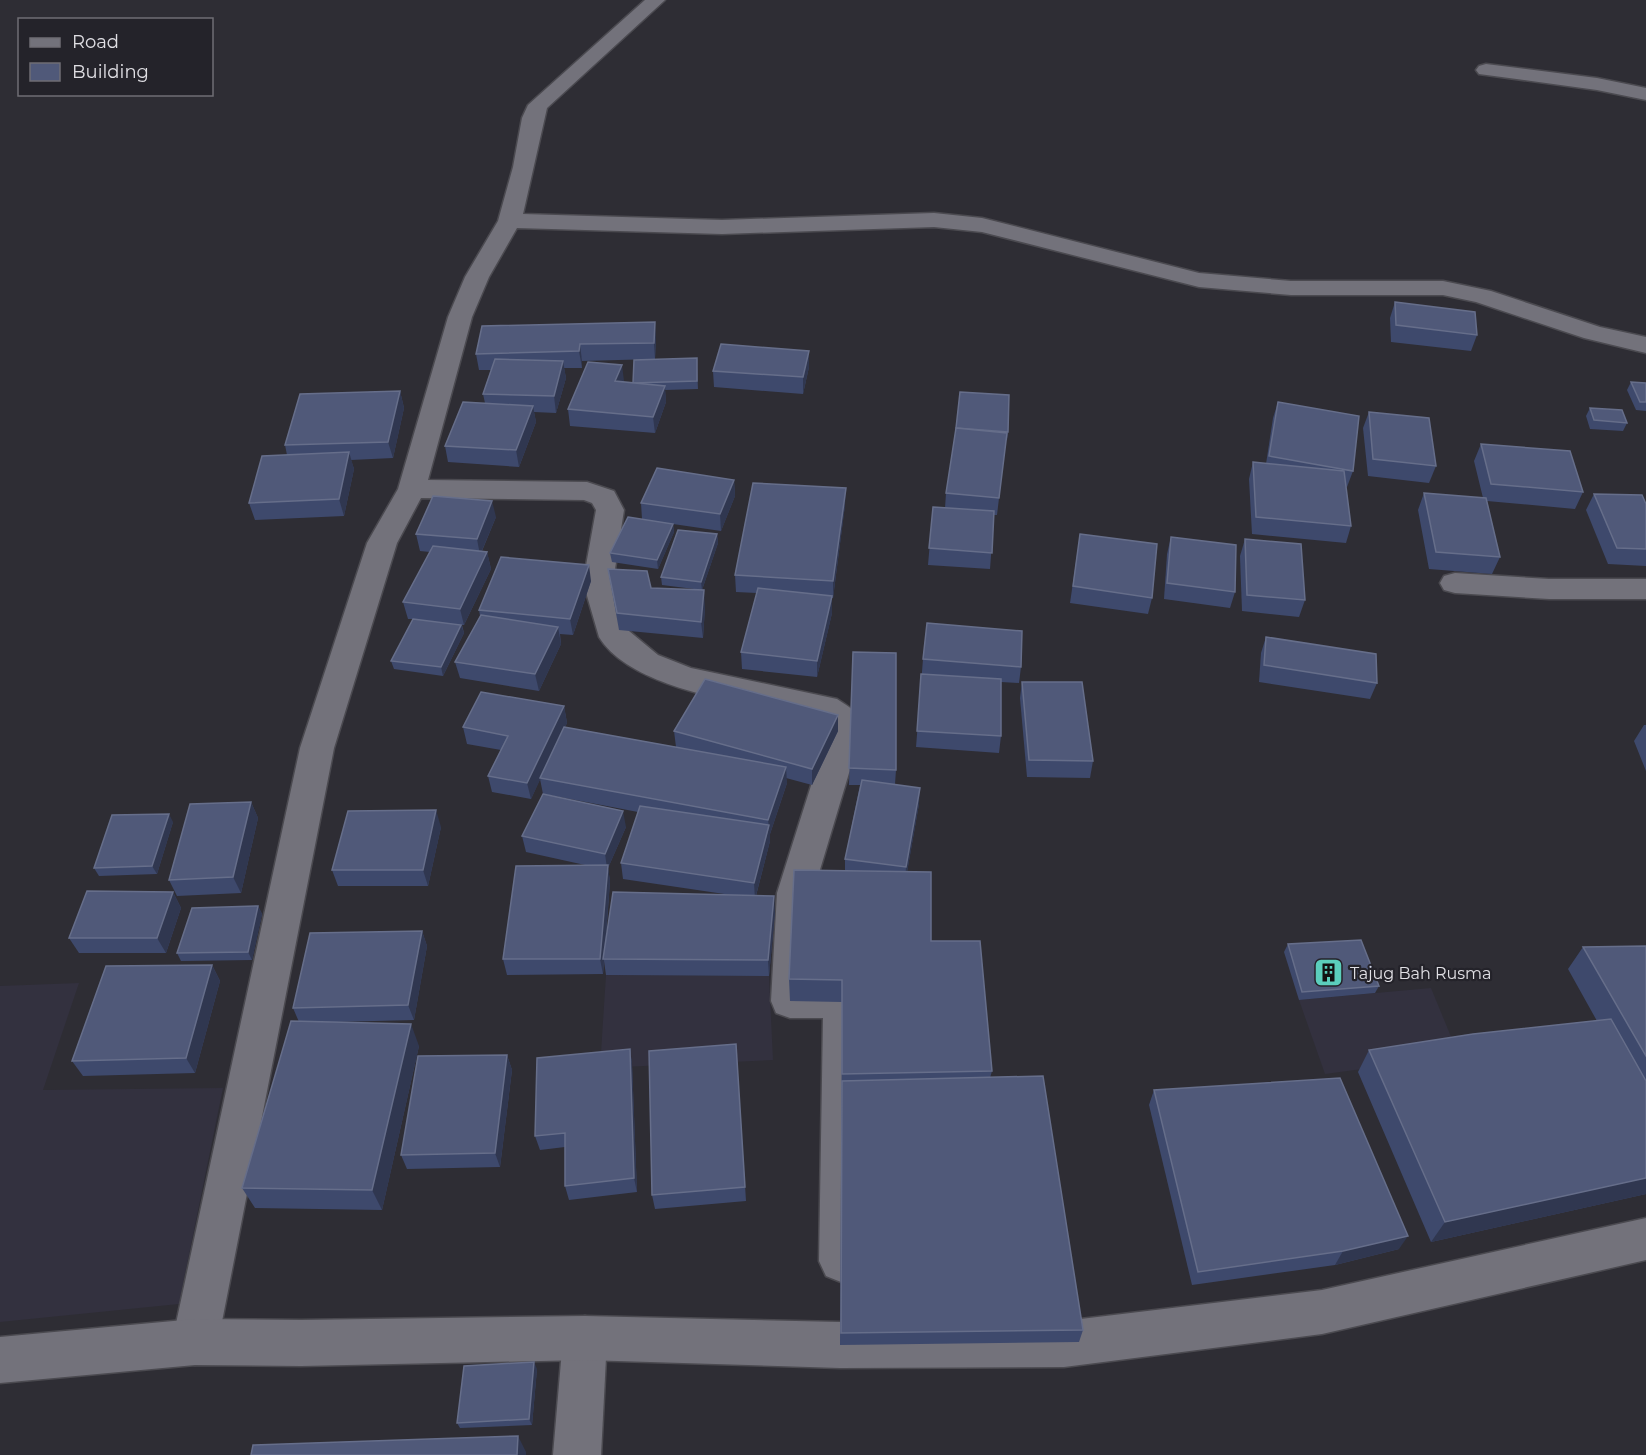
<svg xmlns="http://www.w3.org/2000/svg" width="1646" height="1455" font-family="Montserrat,sans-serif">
<rect width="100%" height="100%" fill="#2e2d34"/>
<g fill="#33313f">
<polygon points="606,975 769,976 773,1060 600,1068"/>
<polygon points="79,983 43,1090 223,1088 179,1304 0,1322 0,986"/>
<polygon points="1431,988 1459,1056 1325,1074 1299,1000"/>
</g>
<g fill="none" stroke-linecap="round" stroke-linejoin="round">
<defs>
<g id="minor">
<path d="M 645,0 L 665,0 L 547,108 L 523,214 L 722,220 L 934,213 L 982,218 L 1199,273 L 1291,281 L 1443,281 L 1491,291 L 1600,327 L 1646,337 L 1646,353 L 1584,338 L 1476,302 L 1443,295 L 1291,295 L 1199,287 L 982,232 L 934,227 L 722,234 L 517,228 L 489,277 L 472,317 L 428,480 L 587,482 L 614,491 L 624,510 L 613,582 L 629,631 L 658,655 L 691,668 L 837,699 C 856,711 860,714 867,737 L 849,773 L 813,893 L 810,985 L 842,985 L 856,990 L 861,1002 L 863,1261 L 856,1276 L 841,1282 L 826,1276 L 819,1261 L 823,1018 L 790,1018 L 776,1013 L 771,1001 L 777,893 L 815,773 L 833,737 L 830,727 L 816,717 C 757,705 632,692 599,637 L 583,582 L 596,510 L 592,503 L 584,500 L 421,498 L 397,543 L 334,748 L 218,1342 L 211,1358 L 195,1365 L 179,1358 L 172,1342 L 300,748 L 367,543 L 398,489 L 448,317 L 465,277 L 498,221 L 513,167 L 522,118 L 528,105 Z"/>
<polygon points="1486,64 1597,78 1646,88 1646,100 1597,90 1479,74 1476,70 1479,66"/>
<polygon points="1455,573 1549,579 1646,579 1646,599 1549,599 1455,593 1444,590 1440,583 1444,576"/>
<polygon points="585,1316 601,1322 607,1338 601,1455 553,1455 563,1338 569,1322"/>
</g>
<polygon id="tertiary" points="1646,1218 1646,1260 1322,1334 1064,1367 840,1368 585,1360 301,1366 195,1365 0,1383 0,1337 195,1319 301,1320 585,1316 840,1322 1064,1321 1322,1290"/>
</defs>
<use href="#minor" stroke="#4b4a50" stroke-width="3"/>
<use href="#tertiary" stroke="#4b4a50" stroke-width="3"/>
<use href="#minor" fill="#73727b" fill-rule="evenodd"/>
<use href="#tertiary" fill="#73727b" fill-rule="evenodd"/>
</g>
<g fill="#3e496c" fill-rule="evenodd">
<polygon points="1395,302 1477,335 1471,351 1391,342 1390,318"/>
<polygon points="482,326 656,338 655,359 582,361 582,368 564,368 566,378 556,413 534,412 536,422 519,467 448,462 445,446 485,403 483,394 491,370 479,370 476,354"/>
<polygon points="809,351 809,367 803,394 714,387 713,371"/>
<polygon points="697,366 698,389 665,390 666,402 655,433 570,426 568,409 624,381 624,382 633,383"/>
<polygon points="1631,382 1646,383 1646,411 1636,410 1627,390"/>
<polygon points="400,391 404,408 393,458 351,460 354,469 344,516 255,520 249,503 287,455 285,445"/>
<polygon points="1278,402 1353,471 1347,487 1346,487 1351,526 1346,543 1252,534 1249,479 1253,462 1266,464 1273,418"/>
<polygon points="1590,408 1627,423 1623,431 1590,429 1586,416"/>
<polygon points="1369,412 1436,466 1429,483 1368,476 1363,428"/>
<polygon points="956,428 1008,432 1007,440 1006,440 997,515 994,515 990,569 928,565 933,507 945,508 946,493"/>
<polygon points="1481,444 1583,492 1575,509 1487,501 1500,557 1492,574 1429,569 1418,510 1424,493 1483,498 1474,461"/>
<polygon points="734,480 735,496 721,531 673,524 674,532 658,569 612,562 610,553 642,519 641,503"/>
<polygon points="1594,494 1646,504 1646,566 1608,564 1586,510"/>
<polygon points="845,505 833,598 832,598 832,613 817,677 742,669 741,652 757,593 736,592 735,575"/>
<polygon points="496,517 482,551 487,552 491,569 464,625 462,625 464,633 443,676 394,669 391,661 413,619 408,619 403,602 430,552 420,551 416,534"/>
<polygon points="717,534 718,543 702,590 662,585 661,577"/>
<polygon points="1080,534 1152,598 1148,614 1070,603"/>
<polygon points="1171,537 1235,592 1230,608 1164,599 1167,554"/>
<polygon points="1245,539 1305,600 1299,617 1242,611 1240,556"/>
<polygon points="608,569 651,588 705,607 703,638 619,630"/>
<polygon points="591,581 573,635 560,634 561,644 539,691 460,678 455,662 480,616 479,610"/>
<polygon points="1266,637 1377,683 1370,699 1259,682 1261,653"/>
<polygon points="853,652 896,770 895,784 919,804 907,872 931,941 992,1071 990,1078 1083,1330 1079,1342 840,1345 842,1002 790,1001 789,979 845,871 845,859 860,785 849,785"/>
<polygon points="923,659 1021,667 1019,683 1001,682 1001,736 999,753 916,747"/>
<polygon points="1022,682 1093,761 1090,778 1027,777 1020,698"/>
<path d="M 564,706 L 567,723 L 565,727 L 676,747 L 674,731 L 838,731 L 812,785 L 786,778 L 787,783 L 770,834 L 770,841 L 756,896 L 775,912 L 769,976 L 606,975 L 604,961 L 603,974 L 507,975 L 503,959 L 585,865 L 526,852 L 522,836 L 543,794 L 540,779 L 531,799 L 492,792 L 488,776 L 501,750 L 467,744 L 463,727 ZM 549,795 L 638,812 L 621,863 L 623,879 L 731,895 L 605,952 L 610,881 L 608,868 L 626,827 Z"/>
<polygon points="1644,725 1646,725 1646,771 1634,741"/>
<polygon points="251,802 258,818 241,893 177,896 169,880"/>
<polygon points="173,822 157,874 99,876 94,868"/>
<polygon points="441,827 428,886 338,886 332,870"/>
<polygon points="173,892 181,908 166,953 79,953 69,938"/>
<polygon points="258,906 262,914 252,960 181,961 177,953"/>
<polygon points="422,931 427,946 414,1020 336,1022 419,1046 382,1210 255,1208 242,1188 299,1022 293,1008"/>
<polygon points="1288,944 1379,986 1375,993 1299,1000 1284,952"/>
<polygon points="1646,946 1646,1194 1431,1242 1358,1072 1369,1050 1597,1021 1568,969 1583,947"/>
<polygon points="212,965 220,981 195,1073 83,1076 72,1061"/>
<polygon points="736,1044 746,1201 655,1209 652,1195"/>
<polygon points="630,1049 632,1064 637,1192 569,1200 565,1186 565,1147 540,1150 535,1136"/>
<polygon points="507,1055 512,1070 500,1167 407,1169 401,1155"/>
<polygon points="1154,1090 1399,1249 1335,1265 1192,1285 1149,1105"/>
<polygon points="537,1369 532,1425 460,1428 457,1423"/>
</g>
<g fill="#303750">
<polygon points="655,322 656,338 655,359 654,343"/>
<polygon points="580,344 582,361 582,368 579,351"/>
<polygon points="809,351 809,367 803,394 803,377"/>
<polygon points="563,361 566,378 556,413 554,396"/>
<polygon points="622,365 624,381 617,398 615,381"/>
<polygon points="665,386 666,402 655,433 653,417"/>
<polygon points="400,391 404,408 393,458 388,442"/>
<polygon points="533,406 536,422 519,467 516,450"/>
<polygon points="349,452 354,469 344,516 339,499"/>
<polygon points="734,480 735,496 721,531 720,514"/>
<polygon points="846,488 845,505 833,598 833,581"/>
<polygon points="492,501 496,517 480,555 477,539"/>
<polygon points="673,524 674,532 658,569 657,560"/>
<polygon points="717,534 718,543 702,590 701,582"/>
<polygon points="487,552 491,569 464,625 460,609"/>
<polygon points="589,565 591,581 573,635 570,619"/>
<polygon points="704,590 705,607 703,638 701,622"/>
<polygon points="832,596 832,613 817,677 817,661"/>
<polygon points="461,625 464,633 443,676 441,667"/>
<polygon points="558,627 561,644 539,691 535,674"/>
<polygon points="564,706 567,723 531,799 527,783"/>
<polygon points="838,715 838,731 812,785 812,769"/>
<polygon points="786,767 787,783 770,834 770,841 755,899 754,883 769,827 768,820"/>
<polygon points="920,788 919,804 905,884 906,867"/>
<polygon points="251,802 258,818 241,893 233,877"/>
<polygon points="436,810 441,827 428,886 423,870"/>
<polygon points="623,811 626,827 608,868 610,881 603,974 600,959 607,868 605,854"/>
<polygon points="169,814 173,822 157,874 152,866"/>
<polygon points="173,892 181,908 166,953 157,938"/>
<polygon points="774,896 775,912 769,976 768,960"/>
<polygon points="258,906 262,914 252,960 248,952"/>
<polygon points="422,931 427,946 414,1020 408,1005"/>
<polygon points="212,965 220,981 195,1073 186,1058"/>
<polygon points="411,1024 419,1046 382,1210 372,1190"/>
<polygon points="630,1049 632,1064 637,1192 634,1178"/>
<polygon points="507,1055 512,1070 500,1167 495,1153"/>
<polygon points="1646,1178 1646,1194 1431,1242 1445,1222"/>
<polygon points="1408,1236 1399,1249 1335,1265 1343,1251"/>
<polygon points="534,1362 537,1369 532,1425 529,1419"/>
<polygon points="518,1436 526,1452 526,1455 517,1455"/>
</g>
<g fill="#505979" stroke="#666e8a" stroke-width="1.5">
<polygon points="1395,302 1475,312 1477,335 1396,325"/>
<polygon points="655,322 654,343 580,344 579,351 476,354 482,326"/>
<polygon points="721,344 809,351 803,377 713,371"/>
<polygon points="697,358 697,381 633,383 634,360"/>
<polygon points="495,359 563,361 554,396 483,394"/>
<polygon points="588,362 622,365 615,381 665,386 653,417 568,409"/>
<polygon points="1631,382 1646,383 1646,402 1640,402"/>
<polygon points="400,391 388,442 285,445 300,394"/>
<polygon points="960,392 1009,395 1008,432 956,428"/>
<polygon points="463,402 533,406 516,450 445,446"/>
<polygon points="1278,402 1359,416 1353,471 1269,456"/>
<polygon points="1590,408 1622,410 1627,423 1594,420"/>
<polygon points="1369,412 1429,418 1436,466 1373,459"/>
<polygon points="956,428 1007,433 999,498 946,493"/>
<polygon points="1481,444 1570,451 1583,492 1491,484"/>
<polygon points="349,452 339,499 249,503 262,456"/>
<polygon points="1253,462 1344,471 1351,526 1256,517"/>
<polygon points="657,468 734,480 720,514 641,503"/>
<polygon points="753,483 846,488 833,581 735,575"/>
<polygon points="1424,493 1486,498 1500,557 1436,552"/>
<polygon points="1594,494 1642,495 1646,504 1646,549 1617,548"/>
<polygon points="433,496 492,501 477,539 416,534"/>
<polygon points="933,507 994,511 992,553 929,548"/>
<polygon points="628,517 673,524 657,560 610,553"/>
<polygon points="678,530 717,534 701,582 661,577"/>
<polygon points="1080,534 1157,544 1152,598 1073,586"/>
<polygon points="1171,537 1236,545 1235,592 1167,583"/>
<polygon points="1245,539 1301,544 1305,600 1247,595"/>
<polygon points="433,546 487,552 460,609 403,602"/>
<polygon points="501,557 589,565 570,619 479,610"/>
<polygon points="608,569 647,571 651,588 704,590 701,622 617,613"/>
<polygon points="758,588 832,596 817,661 741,652"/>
<polygon points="481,615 558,627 535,674 455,662"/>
<polygon points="413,619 461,625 441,667 391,661"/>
<polygon points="927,623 1022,631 1021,667 923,659"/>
<polygon points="1266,637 1376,654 1377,683 1264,665"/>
<polygon points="853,652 896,653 896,770 849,768"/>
<polygon points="921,674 1001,679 1001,736 917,731"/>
<polygon points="705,679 838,715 812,769 674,731"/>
<polygon points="1022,682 1082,682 1093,761 1029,760"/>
<polygon points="481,692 564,706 527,783 488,776 508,736 463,727"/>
<polygon points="564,727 786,767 768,820 540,778"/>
<polygon points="862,780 920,788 906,867 845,859"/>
<polygon points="543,794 623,811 605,854 522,836"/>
<polygon points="251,802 233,877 169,880 190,804"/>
<polygon points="640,806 769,825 754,883 621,863"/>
<polygon points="436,810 423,870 332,870 348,811"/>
<polygon points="169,814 152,866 94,868 112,815"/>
<polygon points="608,865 600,959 503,959 516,866"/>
<polygon points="794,870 931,872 931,941 980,941 992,1071 842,1074 842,980 789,979"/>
<polygon points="87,891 173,892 157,938 69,938"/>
<polygon points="613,892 774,896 768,960 603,959"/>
<polygon points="258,906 248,952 177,953 192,908"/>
<polygon points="422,931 408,1005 293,1008 310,933"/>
<polygon points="1361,940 1379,986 1302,992 1288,944"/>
<polygon points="1646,946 1646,1056 1583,947"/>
<polygon points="212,965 186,1058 72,1061 106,966"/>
<polygon points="1611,1019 1646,1081 1646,1178 1445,1222 1369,1050 1473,1034"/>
<polygon points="291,1021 411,1024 372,1190 242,1188"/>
<polygon points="736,1044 745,1187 652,1195 649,1051"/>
<polygon points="630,1049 634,1178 565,1186 565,1133 535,1136 537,1058"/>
<polygon points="507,1055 495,1153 401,1155 418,1056"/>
<polygon points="1043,1076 1083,1330 841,1333 842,1081"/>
<polygon points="1340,1078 1408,1236 1343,1251 1198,1272 1154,1090"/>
<polygon points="534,1362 529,1419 457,1423 464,1366"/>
<polygon points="518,1436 517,1455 251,1455 253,1445"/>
</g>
<defs>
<symbol id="building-square" viewBox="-11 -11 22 22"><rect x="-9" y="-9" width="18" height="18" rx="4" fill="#5bcebc" stroke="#24232a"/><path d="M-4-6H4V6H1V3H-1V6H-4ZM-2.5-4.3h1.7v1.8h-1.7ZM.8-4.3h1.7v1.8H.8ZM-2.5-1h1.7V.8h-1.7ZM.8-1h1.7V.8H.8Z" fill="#111"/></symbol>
</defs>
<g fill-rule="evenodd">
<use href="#building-square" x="1312" y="956" width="33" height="33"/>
</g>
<g text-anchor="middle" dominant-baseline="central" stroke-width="4.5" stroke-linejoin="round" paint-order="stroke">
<g font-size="16" fill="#e0dfe4" stroke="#24232a" text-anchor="start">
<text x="1350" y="973">Tajug Bah Rusma</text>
</g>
</g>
<rect x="18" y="18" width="195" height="78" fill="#24232a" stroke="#6f6e74" stroke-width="1.5"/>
<rect x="30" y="38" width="30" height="9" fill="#73727b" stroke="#6f6e74" stroke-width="1.5"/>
<text x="72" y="48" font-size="18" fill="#e0dfe4">Road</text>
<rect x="30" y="63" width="30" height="18" fill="#505979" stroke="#6f6e74" stroke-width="1.5"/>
<text x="72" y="78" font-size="18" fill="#e0dfe4">Building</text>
</svg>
